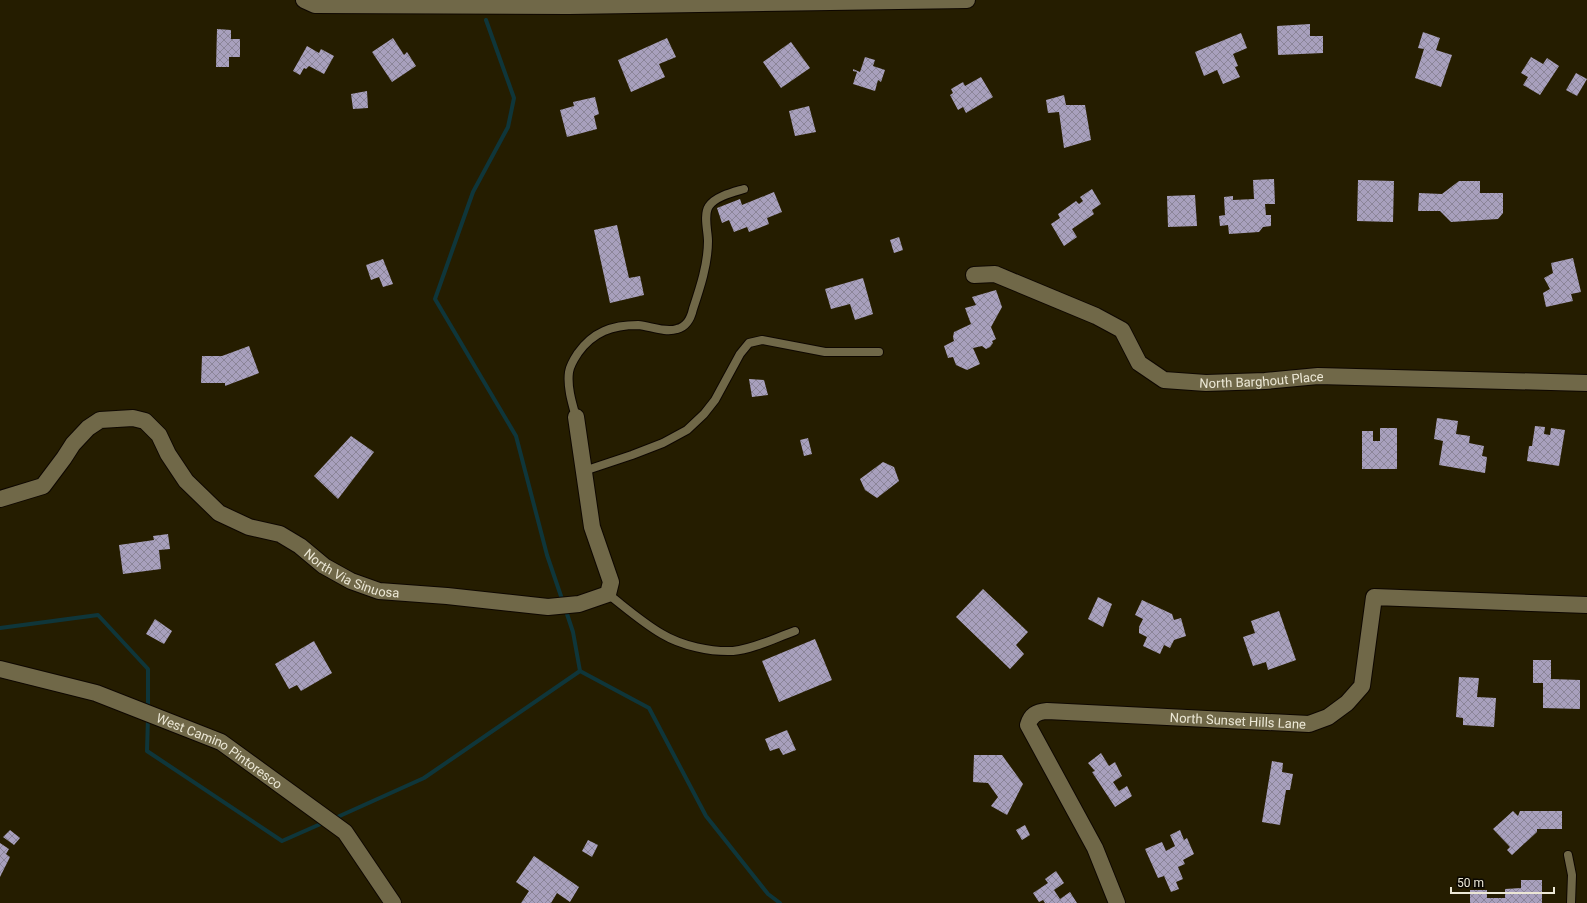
<svg xmlns="http://www.w3.org/2000/svg" width="1587" height="903" font-family="Roboto,sans-serif">
<defs>
<pattern id="building-cross-hatch" width="8" height="8" patternUnits="userSpaceOnUse"><rect width="8" height="8" fill="#a8a0bd"/><path d="M0 0l8 8M0 8l8-8" fill="none" stroke="#8b8598"/></pattern>
</defs>
<rect width="100%" height="100%" fill="#251d00"/>
<g fill="none" stroke-linecap="round" stroke-linejoin="round">
<g stroke="#0f363a" stroke-width="4">
<polyline points="486,20 514,98 508,127 473,192 435,299 516,436 547,555 563,602"/>
<polyline points="565,608 573,632 580,671 649,708 706,816 768,894 780,903"/>
<polyline points="0,628 98,615 148,669 148,710"/>
<polyline points="148,717 147,751 282,841 325,822"/>
<polyline points="333,819 424,778 580,671"/>
</g>
</g>
<g fill="url(#building-cross-hatch)">
<polygon points="1310,24 1310,36 1323,36 1323,53 1278,55 1277,26"/>
<polygon points="217,29 231,30 231,39 240,39 240,57 229,57 229,67 216,67"/>
<polygon points="1423,32 1440,38 1436,50 1452,55 1441,87 1415,78 1424,49 1418,48"/>
<polygon points="1241,33 1247,48 1233,54 1238,66 1235,67 1240,77 1223,84 1217,70 1204,76 1195,52"/>
<polygon points="393,38 404,55 407,52 416,66 392,82 372,52"/>
<polygon points="667,38 676,57 659,64 665,77 631,92 618,60"/>
<polygon points="791,42 810,68 781,88 763,62"/>
<polygon points="307,46 319,53 321,49 334,56 324,74 309,66 306,69 304,68 300,75 293,71"/>
<polygon points="865,57 875,60 873,66 885,70 881,82 878,80 875,91 853,84 857,72 853,71 853,69 860,72"/>
<polygon points="1531,57 1543,64 1547,58 1559,66 1540,95 1523,85 1528,77 1521,73"/>
<polygon points="1576,73 1587,79 1577,96 1566,90"/>
<polygon points="981,77 993,97 966,113 963,107 958,110 950,95 953,93 951,89 963,82 965,86"/>
<polygon points="367,91 368,108 353,109 351,94"/>
<polygon points="1064,95 1066,105 1085,105 1091,140 1064,148 1059,112 1048,113 1046,100"/>
<polygon points="595,97 599,114 594,116 597,129 567,137 560,110 574,106 573,102"/>
<polygon points="809,106 816,132 795,136 789,111"/>
<polygon points="1274,179 1275,204 1265,204 1266,215 1271,215 1271,226 1263,227 1259,232 1229,234 1228,225 1220,226 1219,216 1225,215 1224,197 1233,196 1233,200 1254,199 1253,180"/>
<polygon points="1358,180 1394,181 1393,222 1357,221"/>
<polygon points="1459,181 1480,181 1480,193 1503,193 1503,213 1498,219 1451,222 1440,211 1418,211 1419,193 1442,194"/>
<polygon points="1092,189 1101,204 1092,210 1094,214 1072,229 1077,237 1064,246 1051,224 1060,218 1058,214 1076,201 1079,204 1083,201 1080,197"/>
<polygon points="774,192 782,212 767,218 769,224 749,232 747,227 734,232 729,220 722,223 717,208 740,199 742,205"/>
<polygon points="1195,195 1197,226 1168,227 1167,196"/>
<polygon points="617,225 629,278 640,276 644,295 610,303 594,230"/>
<polygon points="899,237 903,250 894,253 890,240"/>
<polygon points="1573,258 1581,292 1571,294 1573,301 1546,307 1543,293 1550,289 1544,278 1553,273 1551,263"/>
<polygon points="383,259 393,284 383,287 379,277 371,280 366,265"/>
<polygon points="863,278 873,314 855,320 850,304 831,309 825,289"/>
<polygon points="996,290 1002,307 991,327 996,339 992,341 993,343 990,347 986,349 982,346 973,348 980,364 967,370 956,365 953,357 948,358 944,346 954,341 953,337 954,332 971,324 965,308 976,305 972,297"/>
<polygon points="249,346 259,373 225,386 225,383 201,383 202,356 222,356"/>
<polygon points="749,379 764,380 768,395 752,397"/>
<polygon points="1437,418 1458,421 1456,434 1470,436 1469,443 1484,446 1482,456 1487,457 1485,473 1439,465 1443,441 1434,439"/>
<polygon points="1535,426 1545,427 1544,434 1550,435 1551,428 1565,430 1559,466 1527,461 1529,446 1532,446"/>
<polygon points="1380,428 1397,428 1397,469 1362,469 1362,431 1373,431 1373,441 1380,441"/>
<polygon points="351,436 374,452 338,499 314,476"/>
<polygon points="808,438 812,454 804,456 800,440"/>
<polygon points="883,462 894,467 899,481 877,498 865,490 860,479"/>
<polygon points="168,534 170,549 159,550 161,569 123,574 119,545 154,540 153,536"/>
<polygon points="983,589 1028,632 1016,645 1024,654 1010,669 956,617"/>
<polygon points="1098,597 1112,604 1103,627 1088,619"/>
<polygon points="1142,600 1172,614 1174,620 1181,618 1186,636 1174,640 1170,648 1164,645 1160,654 1143,646 1147,637 1139,633 1139,627 1143,619 1135,615"/>
<polygon points="1279,611 1296,660 1268,670 1266,662 1253,666 1243,637 1255,633 1251,621"/>
<polygon points="155,619 172,631 164,644 146,634"/>
<polygon points="815,639 832,680 779,702 762,661"/>
<polygon points="314,641 332,673 301,691 297,685 289,689 275,664"/>
<polygon points="1533,660 1551,660 1551,679 1580,680 1580,709 1543,708 1543,683 1533,683"/>
<polygon points="1459,677 1479,678 1477,697 1496,698 1494,727 1463,725 1463,718 1456,717"/>
<polygon points="787,730 796,750 783,755 779,748 770,751 765,739"/>
<polygon points="1101,753 1109,766 1115,762 1122,776 1113,782 1119,791 1127,786 1132,796 1115,807 1092,772 1095,771 1088,763"/>
<polygon points="974,755 1002,755 1023,784 1007,815 991,806 998,797 988,783 973,782"/>
<polygon points="1272,761 1283,763 1282,772 1293,774 1290,790 1286,790 1280,825 1262,822"/>
<polygon points="1513,811 1518,816 1520,811 1562,811 1562,829 1537,829 1537,832 1512,855 1507,850 1510,847 1493,829"/>
<polygon points="1025,825 1030,835 1022,840 1016,830"/>
<polygon points="10,830 20,838 14,845 3,837"/>
<polygon points="1180,830 1184,840 1187,838 1194,854 1183,860 1185,864 1178,867 1183,879 1176,882 1179,889 1171,892 1164,876 1158,878 1145,849 1162,842 1166,851 1175,846 1170,835"/>
<polygon points="588,840 598,845 592,857 582,851"/>
<polygon points="0,843 9,849 6,854 10,857 0,877"/>
<polygon points="534,856 579,887 570,902 557,893 551,903 521,903 529,891 516,882"/>
<polygon points="1056,871 1064,883 1054,890 1060,899 1070,892 1077,903 1045,903 1043,900 1039,902 1033,893 1048,883 1045,879"/>
<polygon points="1521,880 1542,880 1542,903 1470,903 1470,890 1487,890 1487,898 1505,898 1505,889 1521,888"/>
</g>
<g fill="none" stroke-linecap="round" stroke-linejoin="round">
<defs>
<g id="service">
<path d="M 576,417 C 572,403 567,387 569,372 C 570,365 574,359 578,353 C 593,332 612,325 638,325 C 650,326 665,333 677,329 C 686,327 691,318 693,309 C 700,288 708,264 708,241 C 708,231 703,215 709,206 C 716,196 734,192 744,189"/>
<polyline points="584,471 632,455 663,443 687,430 704,414 715,400 740,354 749,343 762,340 825,352 879,352"/>
<path d="M 608,594 C 626,608 643,623 662,634 C 682,646 711,652 733,651 C 754,649 775,638 795,631"/>
<polyline points="1568,855 1572,875 1571,903"/>
</g>
<g id="minor">
<polyline points="304,0 315,5 569,6 967,0"/>
<path id="s1" d="M 974,275 L 995,274 L 1096,316 L 1122,330 L 1139,363 L 1164,380 L 1206,383 L 1265,381 L 1318,376 L 1587,383"/>
<path id="s2" d="M 0,499 L 43,486 L 64,458 L 73,444 L 88,428 L 100,420 L 133,418 L 145,421 L 159,435 L 168,454 L 186,481 L 219,513 L 249,527 L 280,534 L 300,546 L 324,566 L 351,581 L 379,591 L 447,596 L 548,607 L 579,604 L 608,594 L 611,582 L 592,527 L 576,417"/>
<path id="s3" d="M 0,669 L 96,693 L 221,742 L 345,832 L 393,903"/>
<path id="s4" d="M 1117,903 L 1095,848 L 1028,725 C 1031,715 1036,712 1047,711 L 1309,724 L 1328,717 L 1347,703 L 1362,686 L 1374,597 L 1587,605"/>
</g>
</defs>
<use href="#service" stroke="#0e0700" stroke-width="10"/>
<use href="#minor" stroke="#0e0700" stroke-width="18"/>
<use href="#service" stroke="#706848" stroke-width="8"/>
<use href="#minor" stroke="#706848" stroke-width="16"/>
</g>
<g text-anchor="middle" dominant-baseline="central" stroke-width="4" stroke-linejoin="round" paint-order="stroke">
<g font-size="13" fill="#ece8d6" stroke="#0b0801">
<text stroke="none"><textPath href="#s1" startOffset="325">North Barghout Place</textPath></text>
<text stroke="none"><textPath href="#s2" startOffset="446">North Via Sinuosa</textPath></text>
<text stroke="none"><textPath href="#s4" startOffset="416">North Sunset Hills Lane</textPath></text>
<text stroke="none"><textPath href="#s3" startOffset="236">West Camino Pintoresco</textPath></text>
</g>
</g>
<path d="M1451 887v6h103v-6" fill="none" stroke="#ece8d6" stroke-width="2"/>
<text x="1457" y="887" font-size="12" fill="#ece8d6" stroke="#0b0801" stroke-width="3" paint-order="stroke">50 m</text>
</svg>
